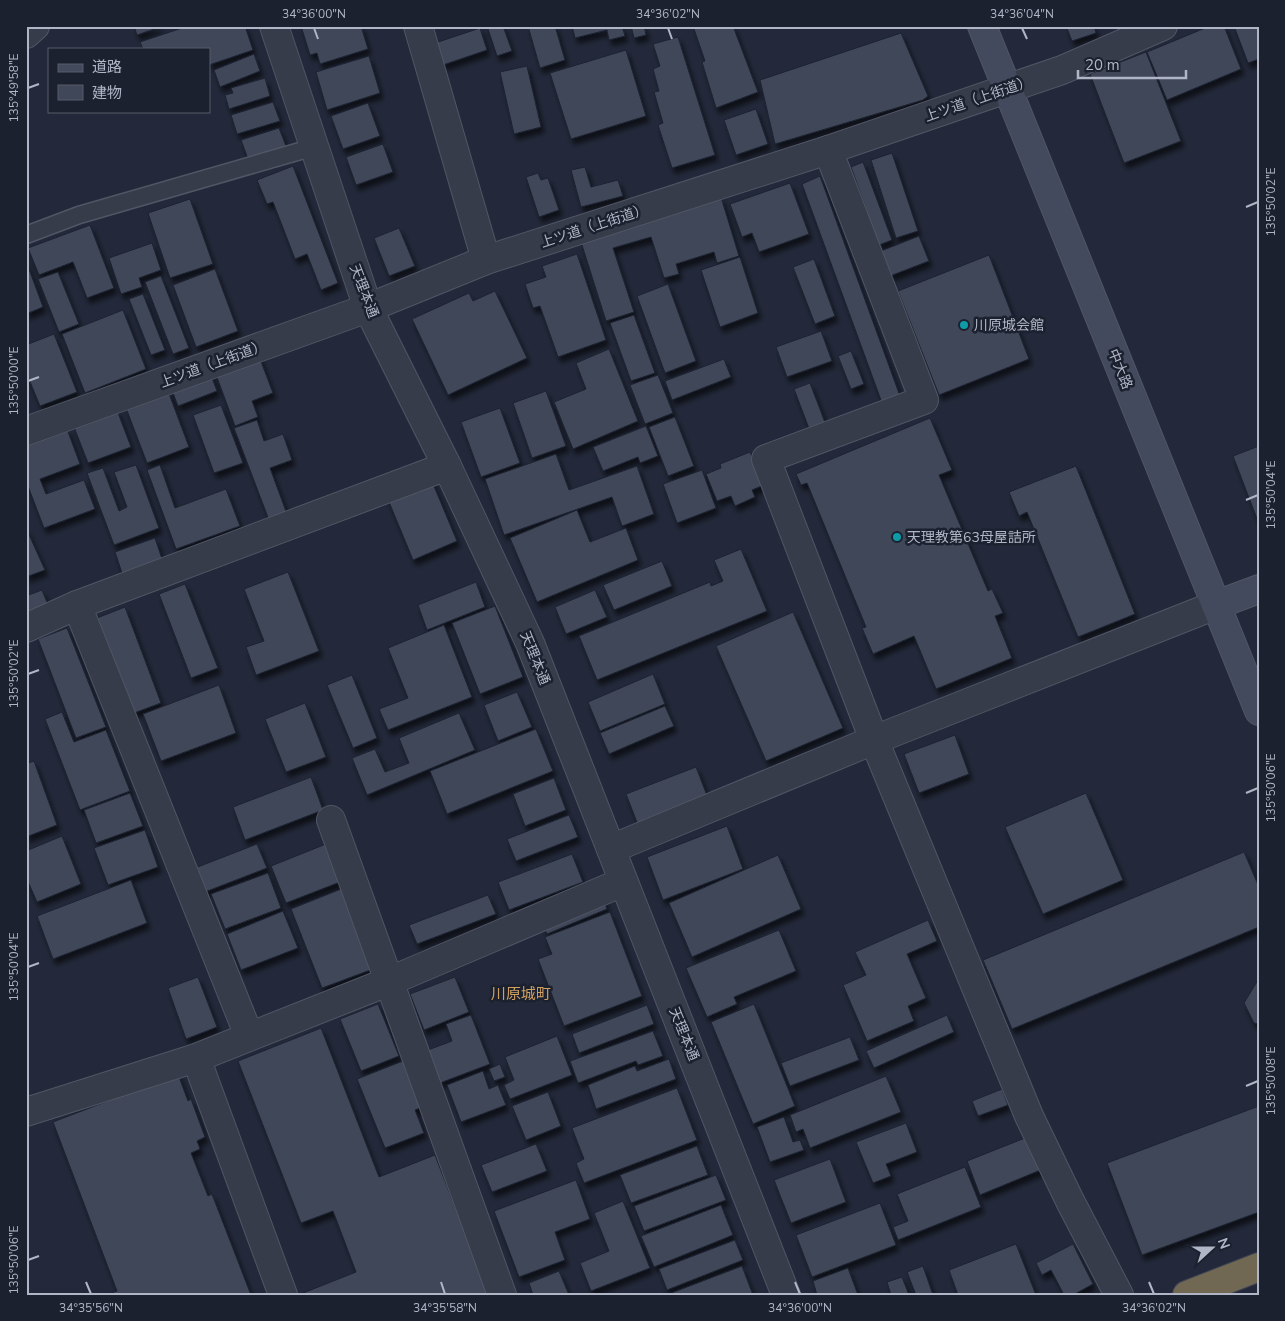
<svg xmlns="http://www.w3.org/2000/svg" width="1285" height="1321" font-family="'Nunito Sans','Noto Sans JP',sans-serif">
<defs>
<filter id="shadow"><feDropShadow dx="3" dy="5.5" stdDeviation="2.5" flood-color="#0009"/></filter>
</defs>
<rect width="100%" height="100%" fill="#23293a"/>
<g fill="#3f4759" stroke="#1d2331" filter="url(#shadow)">
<polygon points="134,26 160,26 160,27 137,35"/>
<polygon points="188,26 245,26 253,50 209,65 209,49 143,49 140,42"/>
<polygon points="301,26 361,26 368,49 320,64 317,53 310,55"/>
<polygon points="487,26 503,26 512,51 497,56"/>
<polygon points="528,26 555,26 565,60 540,68"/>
<polygon points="572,26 622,26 625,36 609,40 607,30 575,38"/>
<polygon points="631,26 644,26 646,35 634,38"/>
<polygon points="693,26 733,26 758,92 716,108 702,62 705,61"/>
<polygon points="1066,26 1094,26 1096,33 1072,41"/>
<polygon points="1210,26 1224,26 1241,69 1167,100 1147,52"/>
<polygon points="1234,26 1259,26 1259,59 1248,63"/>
<polygon points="480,28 487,50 443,65 435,43"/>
<polygon points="901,33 928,96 923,100 775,144 760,80"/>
<polygon points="678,37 715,155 672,168 658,125 663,123 654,92 659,91 653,69 660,66 653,44"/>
<polygon points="626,50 646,116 571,139 550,73"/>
<polygon points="1146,52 1181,141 1124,163 1090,74"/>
<polygon points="254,54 260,71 220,87 214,70"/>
<polygon points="369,56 380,93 327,110 316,72"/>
<polygon points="527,66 541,127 514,134 500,72"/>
<polygon points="265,78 270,96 229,109 225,95 233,93 231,88"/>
<polygon points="273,102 280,121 237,134 231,115"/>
<polygon points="368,103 380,136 343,149 331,116"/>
<polygon points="756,109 768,144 736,155 724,120"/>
<polygon points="279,128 286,146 248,159 241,140"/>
<polygon points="383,144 393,172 356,185 346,157"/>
<polygon points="892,153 918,231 896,238 871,160"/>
<polygon points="863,162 892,240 879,245 851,167"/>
<polygon points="293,166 338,283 321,290 307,254 295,259 273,202 267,204 257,180"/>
<polygon points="585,167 591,187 618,180 623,196 581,207 571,170"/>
<polygon points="538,173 541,180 548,178 559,210 539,217 526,177"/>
<polygon points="820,176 900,396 882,403 802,184"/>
<polygon points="790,183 809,234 759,252 752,233 742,237 730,204"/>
<polygon points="721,197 739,256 717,263 714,252 676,264 679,274 664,278 651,237 613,248 634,312 606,321 581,242"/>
<polygon points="190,199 213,264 170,278 148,213"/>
<polygon points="90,225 114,288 87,298 73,262 39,275 28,248"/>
<polygon points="399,228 415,266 389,276 374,238"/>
<polygon points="919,236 929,261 890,276 881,251"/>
<polygon points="152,243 161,270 139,278 142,287 121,294 109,258"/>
<polygon points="577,254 606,340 558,357 540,306 533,308 525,284 546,277 542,266"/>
<polygon points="989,255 1029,359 939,395 898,291"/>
<polygon points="740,257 758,313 720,327 701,270"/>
<polygon points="814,259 835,316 815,324 793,267"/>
<polygon points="26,261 43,307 26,314"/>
<polygon points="215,269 238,331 196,347 173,285"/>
<polygon points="58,272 79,324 59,332 38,279"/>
<polygon points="161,276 189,348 173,354 145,282"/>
<polygon points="668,284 696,361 665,373 637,296"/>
<polygon points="495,291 527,358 448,395 412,319 469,293 473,301"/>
<polygon points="143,294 165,350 151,355 129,299"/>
<polygon points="123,310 146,369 85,393 62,334"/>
<polygon points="634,315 655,373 631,381 610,323"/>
<polygon points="821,331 832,361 787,377 776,347"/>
<polygon points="54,334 77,392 40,406 26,372 26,345"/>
<polygon points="609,349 638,421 573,449 554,402 586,389 576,363"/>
<polygon points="851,351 864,384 851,389 838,356"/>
<polygon points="259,356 273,393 252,401 258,417 235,426 215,372"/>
<polygon points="724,359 731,377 672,400 665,381"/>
<polygon points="209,370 217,391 178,406 170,385"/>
<polygon points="658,375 673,413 645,424 630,385"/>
<polygon points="810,383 826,425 810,431 794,389"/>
<polygon points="168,391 189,447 147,463 126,408"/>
<polygon points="546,391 566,446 532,458 513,403"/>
<polygon points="221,405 243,463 214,473 193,415"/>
<polygon points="500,408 520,463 481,477 461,422"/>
<polygon points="117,410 131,447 88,463 74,427"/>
<polygon points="675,417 694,466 668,476 649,427"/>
<polygon points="930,418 952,470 939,475 988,591 992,589 1003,613 995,616 1012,658 936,689 914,636 873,654 862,628 866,627 807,483 801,485 796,474"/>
<polygon points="257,420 264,441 283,434 292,460 270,468 290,522 272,528 234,428"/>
<polygon points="646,426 658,456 640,463 638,457 603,471 593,447"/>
<polygon points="67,429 80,464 40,479 46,494 84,480 95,509 44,528 26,481 26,444"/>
<polygon points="1259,446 1259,524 1233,456"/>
<polygon points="750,452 764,485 752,490 755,497 735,506 731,496 717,501 706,474 721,468 720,464"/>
<polygon points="556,454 569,490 637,466 654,514 622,526 612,497 504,535 485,479"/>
<polygon points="136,465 159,528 114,545 87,473 103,468 119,511 127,507 114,472"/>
<polygon points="160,465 175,508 226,489 240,526 176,549 147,470"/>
<polygon points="1076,466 1135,614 1078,637 1027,512 1019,516 1009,492"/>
<polygon points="702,470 716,508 677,523 663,484"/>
<polygon points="431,479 457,541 413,560 387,497"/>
<polygon points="577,510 590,542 626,528 638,560 537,602 510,538"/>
<polygon points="26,528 45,570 26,577"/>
<polygon points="155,538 164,565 124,579 115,552"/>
<polygon points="741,549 767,611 597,680 579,636 710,582 711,586 723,581 714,560"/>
<polygon points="662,561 672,586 614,610 603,585"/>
<polygon points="288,572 319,651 256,675 246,647 264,641 244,589"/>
<polygon points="476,582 485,607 427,630 418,605"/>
<polygon points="185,584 218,668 191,678 159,594"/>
<polygon points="42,590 51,612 26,622 26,596"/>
<polygon points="595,590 607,617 566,634 555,607"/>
<polygon points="495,606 523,677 480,694 452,623"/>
<polygon points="125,607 161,703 134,713 97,618"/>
<polygon points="793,612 843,728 766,761 716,646"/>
<polygon points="444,625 472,697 388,730 379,709 408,698 388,648"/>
<polygon points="67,628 106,727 76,738 38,639"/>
<polygon points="653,674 665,704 600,731 588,702"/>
<polygon points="352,675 377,738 353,748 327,685"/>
<polygon points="219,685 236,733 161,761 143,714"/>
<polygon points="517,692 532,727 498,741 484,705"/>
<polygon points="305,703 326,757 286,772 265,719"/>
<polygon points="665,706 674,726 609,754 600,733"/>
<polygon points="62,712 74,742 106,730 130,791 80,810 45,719"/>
<polygon points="459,713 475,750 367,795 352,758 375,749 385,772 409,763 399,738"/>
<polygon points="536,729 553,771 447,814 430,771"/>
<polygon points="955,735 969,774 919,793 904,754"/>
<polygon points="34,761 57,825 26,837 26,764"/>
<polygon points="696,767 708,798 638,825 626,794"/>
<polygon points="311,777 323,810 245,840 233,807"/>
<polygon points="554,778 566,810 525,826 513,794"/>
<polygon points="130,793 143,826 96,843 84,810"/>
<polygon points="1086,793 1123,880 1043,914 1005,827"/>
<polygon points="569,815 578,837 516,861 507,839"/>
<polygon points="727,826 743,869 663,900 647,857"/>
<polygon points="145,830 158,867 108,885 94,848"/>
<polygon points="62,836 81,884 37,902 26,877 26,851"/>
<polygon points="257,844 267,868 205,892 195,868"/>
<polygon points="326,844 340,882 286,903 271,866"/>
<polygon points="1244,852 1259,887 1259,927 1012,1029 983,960"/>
<polygon points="572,854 583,882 509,910 498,882"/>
<polygon points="778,855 801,909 692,957 669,903"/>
<polygon points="268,873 281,908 225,929 211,894"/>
<polygon points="131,880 147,923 53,959 37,916"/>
<polygon points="341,889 373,969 322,988 291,909"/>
<polygon points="488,895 496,914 417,944 409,925"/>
<polygon points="602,895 607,909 547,934 541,921"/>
<polygon points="283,911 298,948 241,970 227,934"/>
<polygon points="610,912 642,996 564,1026 538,959 552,954 545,937"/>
<polygon points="928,920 937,941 907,954 926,998 908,1006 914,1021 867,1041 843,985 866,975 855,952"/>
<polygon points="779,930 796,971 734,997 737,1004 707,1017 686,968"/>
<polygon points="198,977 217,1027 186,1039 168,988"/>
<polygon points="455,977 469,1012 424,1030 410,994"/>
<polygon points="1258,980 1259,980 1259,1024 1254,1023 1244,1003"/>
<polygon points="378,1004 399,1056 361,1071 340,1019"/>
<polygon points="754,1004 795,1106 753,1124 711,1022"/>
<polygon points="647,1005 654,1024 579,1053 572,1034"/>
<polygon points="471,1015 490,1064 440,1083 428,1050 452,1041 446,1024"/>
<polygon points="947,1015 954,1032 874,1068 866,1051"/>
<polygon points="321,1028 379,1177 435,1155 489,1295 298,1295 356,1272 333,1211 301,1223 238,1061"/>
<polygon points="653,1031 663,1056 638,1065 636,1061 578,1083 570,1061"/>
<polygon points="557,1036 572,1075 510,1099 504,1085 514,1080 505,1057"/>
<polygon points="850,1037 859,1060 790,1086 781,1063"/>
<polygon points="669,1059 676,1079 596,1109 588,1085 635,1066 637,1071"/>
<polygon points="403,1061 422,1107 415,1110 424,1133 385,1148 357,1079"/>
<polygon points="500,1064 505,1077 494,1081 489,1069"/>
<polygon points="483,1071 489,1089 498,1085 506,1105 461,1122 447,1085"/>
<polygon points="178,1074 188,1101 191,1099 205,1137 197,1141 200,1149 191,1153 208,1196 212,1194 251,1295 106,1295 117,1291 53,1122"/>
<polygon points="886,1076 901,1112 810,1148 803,1129 796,1132 790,1115"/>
<polygon points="677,1088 697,1140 584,1183 576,1163 584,1159 572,1128"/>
<polygon points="1002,1089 1008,1105 978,1116 972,1101"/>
<polygon points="548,1092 561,1126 526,1140 512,1106"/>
<polygon points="1259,1106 1259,1212 1142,1255 1107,1163"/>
<polygon points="784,1117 793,1142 800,1140 804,1150 770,1162 757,1127"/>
<polygon points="906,1123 917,1152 886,1164 891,1176 873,1183 856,1142"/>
<polygon points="1030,1136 1043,1169 980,1195 967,1161"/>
<polygon points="536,1144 547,1171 492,1192 481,1165"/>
<polygon points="697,1146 708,1175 631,1203 620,1175"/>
<polygon points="830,1159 846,1202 791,1223 774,1180"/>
<polygon points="965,1167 981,1207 898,1240 893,1227 908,1221 897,1194"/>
<polygon points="716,1175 726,1200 644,1231 634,1206"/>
<polygon points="576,1180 590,1219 555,1232 565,1260 519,1277 494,1211"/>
<polygon points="623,1201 650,1268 591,1291 580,1263 609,1251 594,1213"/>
<polygon points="880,1203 896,1245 812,1277 796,1235"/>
<polygon points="721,1205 733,1235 654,1267 641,1236"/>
<polygon points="735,1240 743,1260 667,1290 659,1269"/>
<polygon points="1016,1244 1036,1295 958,1295 949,1270"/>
<polygon points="1073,1244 1093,1284 1073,1295 1064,1295 1051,1270 1042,1275 1036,1263"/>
<polygon points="742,1266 753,1295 666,1295"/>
<polygon points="923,1266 933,1295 916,1295 907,1272"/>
<polygon points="848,1268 858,1295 817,1295 813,1281"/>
<polygon points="559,1271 569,1295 533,1295 529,1283"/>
<polygon points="902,1277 909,1295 891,1295 887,1282"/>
</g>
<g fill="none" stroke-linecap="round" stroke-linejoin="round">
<defs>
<polyline id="lane" points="26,235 79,215 314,147"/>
<g id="street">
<polyline points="274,26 368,308 447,466 530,643 786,1295"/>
<polyline points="418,26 486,260"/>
<polyline points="26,34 35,26"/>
<polyline points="828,150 924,400 766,459 874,740 1029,1116 1070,1201 1119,1295"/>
<polyline points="26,431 368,308 486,260 828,150 1062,70 1163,26"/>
<polyline points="77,605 249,1036"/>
<polyline points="26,628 77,605 447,466"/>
<polyline points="331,820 502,1295"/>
<polyline points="611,849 874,740 1216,605"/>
<polyline points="196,1058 283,1295"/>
<polyline points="26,1112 196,1058 390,981 623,882"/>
</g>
<g id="secondary">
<polyline points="982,26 1259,711"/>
<polyline points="1216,605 1259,589"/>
</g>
<polyline id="highway" points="1187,1295 1259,1267"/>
</defs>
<use href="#lane" stroke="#515665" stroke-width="19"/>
<use href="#street" stroke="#515665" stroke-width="30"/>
<use href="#secondary" stroke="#515665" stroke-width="30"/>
<use href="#highway" stroke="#414655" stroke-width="30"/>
<use href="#lane" stroke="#363c4a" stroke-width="16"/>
<use href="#street" stroke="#363c4a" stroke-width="28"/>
<use href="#secondary" stroke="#444a5d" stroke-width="28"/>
<use href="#highway" stroke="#706853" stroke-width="28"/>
</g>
<path fill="none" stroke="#b1b6c6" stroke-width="2" d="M 314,28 L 318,39M 668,28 L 672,39M 1022,28 L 1027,39M 28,88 L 39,84M 1246,207 L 1258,202M 28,381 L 39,377M 1246,500 L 1258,495M 28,674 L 39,670M 1246,793 L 1258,788M 28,967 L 39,963M 1246,1086 L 1258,1081M 28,1260 L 39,1256M 86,1282 L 91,1294M 441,1282 L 445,1294M 795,1282 L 800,1294M 1149,1282 L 1154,1294"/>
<g fill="#0f9aa8" stroke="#1c212f" stroke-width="2">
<circle cx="964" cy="325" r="5"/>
<circle cx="897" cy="537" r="5"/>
</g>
<g text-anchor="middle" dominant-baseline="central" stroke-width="5" stroke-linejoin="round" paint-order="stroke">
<g font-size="14" fill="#b1b6c6" stroke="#1c212f">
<text transform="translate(978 99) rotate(-19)">上ツ道（上街道）</text>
<text transform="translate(594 226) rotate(-18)">上ツ道（上街道）</text>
<text transform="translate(364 291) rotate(69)">天理本通</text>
<text transform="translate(213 364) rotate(-20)">上ツ道（上街道）</text>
<text transform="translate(1120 369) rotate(68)">中大路</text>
<text transform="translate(535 658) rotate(68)">天理本通</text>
<text transform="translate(684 1034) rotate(68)">天理本通</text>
</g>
<g font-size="14" fill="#b1b6c6" stroke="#1c212f" text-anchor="start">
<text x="974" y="325">川原城会館</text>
<text x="907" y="537">天理教第63母屋詰所</text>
</g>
<g font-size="15" fill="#d0a062" stroke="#1c212f">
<text x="521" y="994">川原城町</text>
</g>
</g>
<rect width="1285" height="1321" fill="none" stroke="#1c212f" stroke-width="55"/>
<rect x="48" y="48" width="162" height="65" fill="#1c212f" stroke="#585d6b"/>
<rect x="58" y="64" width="25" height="8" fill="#444a5d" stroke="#585d6b"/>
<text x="92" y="72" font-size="15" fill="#b1b6c6">道路</text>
<rect x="58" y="85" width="25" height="15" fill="#3f4759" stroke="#585d6b"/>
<text x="92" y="98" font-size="15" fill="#b1b6c6">建物</text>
<g transform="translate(1212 1248) rotate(69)" stroke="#1c212f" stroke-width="4" paint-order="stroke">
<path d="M0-4L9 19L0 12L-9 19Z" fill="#b1b6c6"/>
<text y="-8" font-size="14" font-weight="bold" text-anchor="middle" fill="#b1b6c6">N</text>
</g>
<path d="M1078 70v8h108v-8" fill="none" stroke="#b1b6c6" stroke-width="2.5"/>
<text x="1085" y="70" font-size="15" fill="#b1b6c6" stroke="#1c212f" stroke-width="4" paint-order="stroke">20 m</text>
<rect x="28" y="28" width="1230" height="1266" fill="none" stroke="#b1b6c6" stroke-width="2"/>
<g font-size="12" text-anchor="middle" fill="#b1b6c6">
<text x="314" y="18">34°36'00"N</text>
<text x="668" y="18">34°36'02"N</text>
<text x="1022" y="18">34°36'04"N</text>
<text transform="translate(14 88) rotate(-90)" y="4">135°49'58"E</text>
<text transform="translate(1271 202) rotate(-90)" y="4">135°50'02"E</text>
<text transform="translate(14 381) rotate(-90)" y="4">135°50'00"E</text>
<text transform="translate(1271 495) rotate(-90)" y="4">135°50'04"E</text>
<text transform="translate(14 674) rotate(-90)" y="4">135°50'02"E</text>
<text transform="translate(1271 788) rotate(-90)" y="4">135°50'06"E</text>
<text transform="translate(14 967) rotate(-90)" y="4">135°50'04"E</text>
<text transform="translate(1271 1081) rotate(-90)" y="4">135°50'08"E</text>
<text transform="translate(14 1260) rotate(-90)" y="4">135°50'06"E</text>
<text x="91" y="1312">34°35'56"N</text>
<text x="445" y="1312">34°35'58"N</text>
<text x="800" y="1312">34°36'00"N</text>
<text x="1154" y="1312">34°36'02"N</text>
</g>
</svg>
